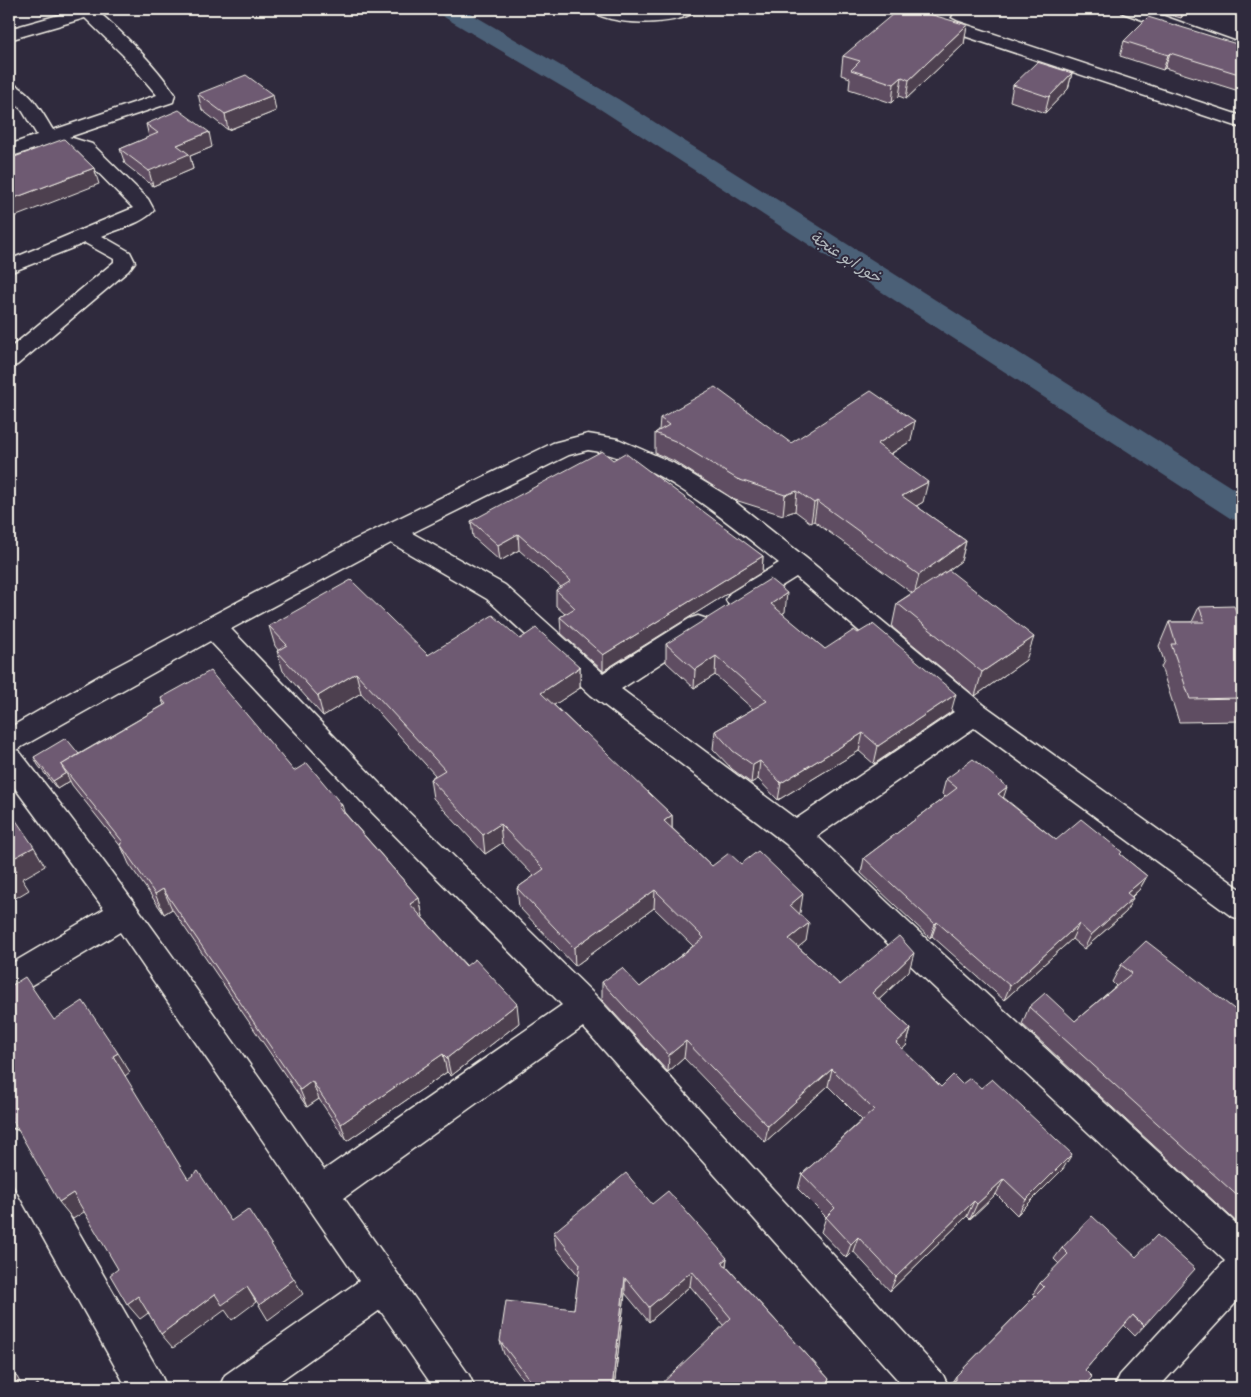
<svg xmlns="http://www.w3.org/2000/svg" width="1251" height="1397" font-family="Sriracha,'Playpen Sans Arabic',sans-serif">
<rect width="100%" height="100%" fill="#2f2a3d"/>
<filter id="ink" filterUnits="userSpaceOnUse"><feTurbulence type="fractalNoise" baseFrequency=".02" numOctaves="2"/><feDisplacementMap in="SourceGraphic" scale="10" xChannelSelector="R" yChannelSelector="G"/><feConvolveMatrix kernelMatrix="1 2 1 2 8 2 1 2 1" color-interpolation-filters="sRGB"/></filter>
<g filter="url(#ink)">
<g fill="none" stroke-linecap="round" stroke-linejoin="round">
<polygon fill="#4c6177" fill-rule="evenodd" points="435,9 463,9 618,99 1242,494 1242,522 1230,518 600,109 439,14"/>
<defs>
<g id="minor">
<path d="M 80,9 L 95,9 C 124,34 153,62 175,94 L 173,102 L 69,137 L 92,144 L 148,199 L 154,210 C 146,222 116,230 102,236 L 130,252 L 135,262 L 128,271 L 17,365 L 9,367 L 9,349 L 114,262 L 114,259 L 85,243 L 9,273 L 9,260 L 133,208 L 78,152 L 50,144 L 9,157 L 9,145 L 37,135 L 22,110 L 9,98 L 9,83 C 29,87 43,114 53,130 L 157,95 L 123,55 L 85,18 L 9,40 L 9,29 Z"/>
<path d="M 590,9 C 609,8 627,12 646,13 C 663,13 679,8 697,9 C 683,28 602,26 590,9 Z"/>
<polygon points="939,9 955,9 950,18 958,22 1242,116 1242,128 946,30 932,19"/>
<polygon points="1120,9 1144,9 1242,44 1242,55 1123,13"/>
<path d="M 588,434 L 618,439 L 673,463 L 729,497 L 806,558 L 984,705 L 1242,890 L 1242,920 L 1231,916 L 974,728 L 817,836 L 908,922 L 1242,1229 L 1242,1296 L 1158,1388 L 1114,1388 L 1120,1375 L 1225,1261 L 886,942 L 786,844 L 591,695 L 487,599 L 391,543 L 231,629 L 381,785 L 597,997 L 943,1375 L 949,1388 L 905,1388 L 583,1027 L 344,1198 L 469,1375 L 475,1388 L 434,1388 L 380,1310 L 270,1388 L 219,1388 L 225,1375 L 359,1281 L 120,932 L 20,992 L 9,996 L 9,965 L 104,909 L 9,780 L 9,728 L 106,672 L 352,541 L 553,443 ZM 588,450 C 655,459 727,522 779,563 L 730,593 L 726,600 L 730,607 L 739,610 L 748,607 L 796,577 L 954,712 L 796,819 L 621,689 L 707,633 L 711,626 L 707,619 L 698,616 L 689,619 L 603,673 L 505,585 L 412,533 L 569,455 ZM 210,641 L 361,801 L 562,1005 L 324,1170 C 224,1029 126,886 19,751 L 16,750 Z"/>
<polygon points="9,1128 21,1132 161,1375 167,1388 127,1388 9,1177"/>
</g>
</defs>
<use href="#minor" stroke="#f4f1e8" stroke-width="3"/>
<use href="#minor" fill="#2f2a3d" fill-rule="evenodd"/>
</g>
<g fill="#5f4d62" stroke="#f4f1e8">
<polygon points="1150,9 1189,9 1181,18"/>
<polygon points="967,25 964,44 906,99 899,96 892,103 849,89 850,78 841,75 843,56"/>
<polygon points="1124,41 1240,45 1242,43 1242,92 1165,68 1163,70 1120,56"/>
<polygon points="1072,73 1068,89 1045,113 1010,101 1013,85"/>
<polygon points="198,94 276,111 228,130 202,110"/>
<polygon points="146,124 212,147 190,156 193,169 153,186 125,164 120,149 149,137"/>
<polygon points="660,418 791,443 911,441 891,454 923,502 916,506 966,541 961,561 949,570 1026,660 975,696 892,627 897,603 912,593 814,521 811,523 795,511 783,515 735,500 674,461 655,453 655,433 659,430"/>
<polygon points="613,460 763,556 762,572 603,671 561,633 560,617 565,614 556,606 556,590 561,587 519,550 500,561 473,537 471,521"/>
<polygon points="1199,607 1240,621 1242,621 1242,721 1179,722 1161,667 1164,661 1159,646 1169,622 1192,622"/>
<polygon points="785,612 782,614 825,649 951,712 874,764 859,751 778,800 758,779 751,783 732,769 713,749 715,731 753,709 715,675 694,688 666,662 666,644"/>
<polygon points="269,626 428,655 520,639 580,667 580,688 554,705 583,733 672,815 672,828 712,866 741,864 800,913 799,913 806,941 798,947 840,985 909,971 879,1000 911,1029 906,1046 902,1049 941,1087 962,1084 1063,1169 1017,1215 996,1194 970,1219 967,1216 890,1291 853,1251 846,1258 821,1232 826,1217 798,1189 802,1174 862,1120 828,1086 765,1142 684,1058 668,1072 602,1000 602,982 640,987 693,946 654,908 575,966 519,907 517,888 534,876 502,843 485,854 433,798 430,779 435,775 361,693 323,716 283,671 277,651 278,650 275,646"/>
<polygon points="161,698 294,771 344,812 419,898 423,917 422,917 519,1023 451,1076 447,1072 347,1141 319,1099 307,1107 172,909 164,914 129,864 122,848 72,785 70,781 57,789 38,765 34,757 79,754 164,705"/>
<polygon points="946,779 1003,797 1056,840 1121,855 1147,876 1139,890 1132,897 1126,912 1084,949 1072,939 1004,1000 932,936 930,938 861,873 864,858 945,797 942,794"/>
<polygon points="1121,965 1242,1025 1242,1227 1022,1024 1029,1007 1075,1021 1116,986 1112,982"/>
<polygon points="652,1204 727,1258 726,1266 829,1379 723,1325 690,1286 649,1322 625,1293 614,1388 529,1388 504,1354 500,1341 574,1309 579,1276 556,1248 554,1232"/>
<polygon points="1062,1248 1144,1326 1135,1336 1124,1325 1085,1370 1082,1388 946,1388 950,1383 952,1382 956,1376 1035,1296 1033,1294 1040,1283 1059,1264 1054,1259"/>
</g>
<g fill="#4d3f50" stroke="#f4f1e8">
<polygon points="1183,9 1189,9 1181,18"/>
<polygon points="967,25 964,44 906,99 909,80"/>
<polygon points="1170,53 1165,68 1163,70 1168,55"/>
<polygon points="1072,73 1068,89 1045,113 1049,97"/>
<polygon points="902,77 899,96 892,103 894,84"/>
<polygon points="273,95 276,111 228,130 225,114"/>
<polygon points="209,132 212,147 190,156 193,169 153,186 149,171 177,145"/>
<polygon points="94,168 99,184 9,219 9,200"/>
<polygon points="915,421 911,441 874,464 877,444"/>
<polygon points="928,482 923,502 898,517 902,496"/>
<polygon points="797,491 795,511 783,515 785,495"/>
<polygon points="817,501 814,521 811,523 814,503"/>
<polygon points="518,534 519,550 500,561 498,545"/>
<polygon points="966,541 961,561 914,595 919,575"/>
<polygon points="763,556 762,572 603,671 603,655"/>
<polygon points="787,593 785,612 768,622 771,604"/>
<polygon points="1034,637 1026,660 975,696 982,672"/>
<polygon points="716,656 715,675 694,688 695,670"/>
<polygon points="580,667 580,688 542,713 541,693"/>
<polygon points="356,673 361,693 323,716 318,696"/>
<polygon points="956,694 951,712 874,764 878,746"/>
<polygon points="863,733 859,751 778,800 781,783"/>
<polygon points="760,761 758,779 751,783 753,765"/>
<polygon points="66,773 70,781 57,789 53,781"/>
<polygon points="1007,787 1002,802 998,794"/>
<polygon points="342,805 348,825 339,807"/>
<polygon points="672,815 672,834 664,821"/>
<polygon points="500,824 502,843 485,854 483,835"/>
<polygon points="34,847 45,866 22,879 29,890 9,902 9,876 10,860"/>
<polygon points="1147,876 1139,890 1119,907 1127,893"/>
<polygon points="163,889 172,909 164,914 155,894"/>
<polygon points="655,890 654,908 575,966 574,948"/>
<polygon points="803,894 800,913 787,923 790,905"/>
<polygon points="419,898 423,917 414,923 410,904"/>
<polygon points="1133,898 1126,912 1084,949 1091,935"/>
<polygon points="937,922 932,936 930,938 935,924"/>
<polygon points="809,923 806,941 786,957 789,939"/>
<polygon points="1079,924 1072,939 1004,1000 1010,986"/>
<polygon points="914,953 909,971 867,1011 872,993"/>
<polygon points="517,1004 519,1023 451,1076 447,1058"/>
<polygon points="911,1029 906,1046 890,1060 896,1043"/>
<polygon points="686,1041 684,1058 668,1072 669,1055"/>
<polygon points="118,1053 130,1072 125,1076 113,1056"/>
<polygon points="443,1054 447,1072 347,1141 341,1124"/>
<polygon points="832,1069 828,1086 765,1142 768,1126"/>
<polygon points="312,1081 319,1099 307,1107 300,1090"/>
<polygon points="1072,1154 1063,1169 1017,1215 1026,1200"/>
<polygon points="1004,1179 996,1194 970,1219 977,1204"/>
<polygon points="73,1193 87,1210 73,1219 59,1202"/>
<polygon points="974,1201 967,1216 890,1291 896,1277"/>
<polygon points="858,1237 853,1251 846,1258 851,1244"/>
<polygon points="727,1258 725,1273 722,1262"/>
<polygon points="692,1271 690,1286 649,1322 649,1307"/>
<polygon points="625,1278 625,1293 614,1388 612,1388"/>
<polygon points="294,1279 303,1294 268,1320 259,1305"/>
<polygon points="247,1287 256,1302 232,1320 225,1310 173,1348 161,1334 215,1294"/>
<polygon points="138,1296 151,1311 140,1319 127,1304"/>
<polygon points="9,1370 17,1377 23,1388 17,1388 9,1373"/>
<polygon points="829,1379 826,1388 820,1388"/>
</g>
<g fill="#6e5a72" stroke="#f4f1e8">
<polygon points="899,9 912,9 967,25 909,80 902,77 894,84 851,70 860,61 843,56"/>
<polygon points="1148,17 1240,45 1242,43 1242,75 1170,53 1168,55 1124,41"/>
<polygon points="1037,62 1072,73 1049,97 1013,85"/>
<polygon points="246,75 273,95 225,114 198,94"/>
<polygon points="179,110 209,132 177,145 189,154 149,171 120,149 158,133 146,124"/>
<polygon points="64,139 94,168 9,200 9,159"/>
<polygon points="715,387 791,443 871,391 915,421 877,444 928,482 902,496 966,541 919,575 817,501 814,503 797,491 785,495 737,479 675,441 655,433 669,425 660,418"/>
<polygon points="602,451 613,460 625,453 763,556 603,655 560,617 575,608 556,590 571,581 518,534 498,545 471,521"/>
<polygon points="949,570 1034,637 982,672 897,603"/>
<polygon points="770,579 787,593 771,604 825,649 854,630 858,633 873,624 956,694 878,746 863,733 781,783 760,761 753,765 733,751 715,731 767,701 716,656 695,670 666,644"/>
<polygon points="351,580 428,655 493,615 520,639 536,628 580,667 541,693 583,733 585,732 672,815 664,821 712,866 729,853 741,864 758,851 803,894 790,905 809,923 789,939 840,985 899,936 914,953 872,993 911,1029 896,1043 941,1087 953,1075 962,1084 970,1078 981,1088 992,1079 1072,1154 1026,1200 1004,1179 977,1204 974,1201 896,1277 858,1237 851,1244 826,1217 835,1208 802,1174 874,1110 832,1069 768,1126 686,1041 669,1055 602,982 622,968 640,987 704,938 655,890 574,948 517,888 544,869 500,824 483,835 430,779 445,770 356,673 318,696 277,651 287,645 269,626"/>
<polygon points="1234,606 1240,621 1242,621 1242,698 1190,699 1171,644 1176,644 1169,622 1205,622 1199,607"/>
<polygon points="210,671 294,771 307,763 342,805 339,807 419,898 410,904 466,966 475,959 517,1004 447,1058 443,1054 341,1124 312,1081 300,1090 163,889 155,894 120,844 123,842 61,765 166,704 161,698"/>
<polygon points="66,738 79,754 61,765 66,773 53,781 34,757"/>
<polygon points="973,759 1007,787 998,794 1056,840 1081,819 1122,852 1120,854 1147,876 1127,893 1133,898 1091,935 1079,924 1010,986 937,922 935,924 864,858 957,788 946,779"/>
<polygon points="9,810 34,847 10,860 17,871 9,876"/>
<polygon points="1146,941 1242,1015 1242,1020 1240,1023 1242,1025 1242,1200 1029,1007 1045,993 1075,1021 1132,973 1121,965"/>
<polygon points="25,977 54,1020 83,1001 118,1053 113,1056 188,1179 198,1171 231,1221 248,1209 294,1279 259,1305 247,1287 222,1305 215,1294 161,1334 138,1296 127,1304 110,1275 118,1269 73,1193 59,1202 9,1114 9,1090 11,1088 9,1085 9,987"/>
<polygon points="626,1173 652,1204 668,1191 727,1258 722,1262 829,1379 820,1388 657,1388 731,1318 692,1271 649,1307 625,1278 612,1388 536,1388 500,1341 506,1301 574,1309 580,1264 554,1232"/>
<polygon points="1092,1216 1136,1257 1157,1235 1195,1269 1144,1326 1133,1315 1085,1370 1092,1377 1082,1388 955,1388 950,1383 956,1380 956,1376 1044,1287 1040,1283 1068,1254 1062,1248"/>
<polygon points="9,1373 17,1388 9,1388"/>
<polygon points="327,1382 331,1388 320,1388"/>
<polygon points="38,1384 40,1388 31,1388"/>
</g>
</g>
<g text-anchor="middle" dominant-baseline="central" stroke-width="4" stroke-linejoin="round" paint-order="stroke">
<g font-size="16" font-style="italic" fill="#b1b7bb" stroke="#2f2a3d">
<text transform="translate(846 257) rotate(33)">خور ابو عنجة</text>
</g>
</g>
<rect width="1251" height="1397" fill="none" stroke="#2f2a3d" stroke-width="30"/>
<rect x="15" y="15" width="1221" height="1367" fill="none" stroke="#f4f1e8" stroke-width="2" filter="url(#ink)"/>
</svg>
